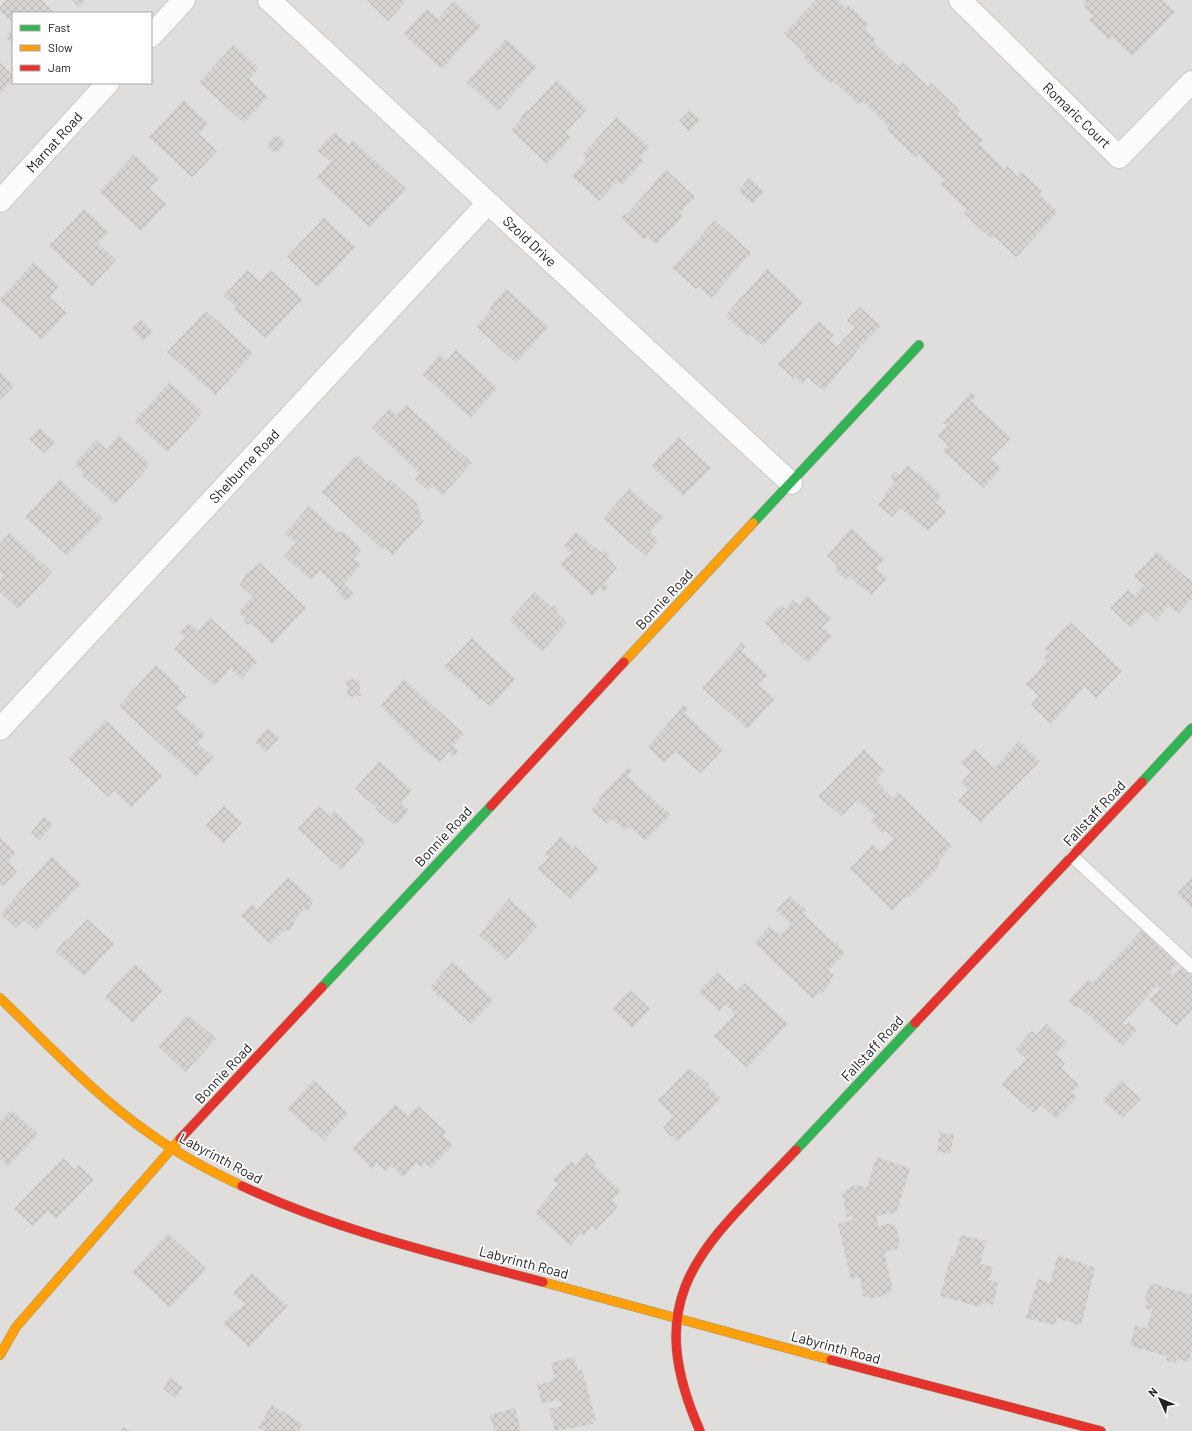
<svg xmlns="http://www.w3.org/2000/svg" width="1192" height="1431" font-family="Barlow,sans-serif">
<defs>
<pattern id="building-cross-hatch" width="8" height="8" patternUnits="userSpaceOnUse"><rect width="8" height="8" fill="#d7d4d2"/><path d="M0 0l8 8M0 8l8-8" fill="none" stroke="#b8b6b4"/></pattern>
</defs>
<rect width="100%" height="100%" fill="#f0eeeb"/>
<path fill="#dfdedc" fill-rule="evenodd" d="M 0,0 L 1192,0 L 1192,1431 L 0,1431 ZM 13,13 L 151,13 L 151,83 L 13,83 Z"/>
<g fill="url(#building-cross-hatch)">
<polygon points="6,0 41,0 55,13 13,13 13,23 0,11 0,7"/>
<polygon points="72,0 86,0 79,7"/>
<polygon points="367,0 407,0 388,21"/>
<polygon points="816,0 838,0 846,8 848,5 869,24 865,29 875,39 873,42 898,66 902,62 928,87 931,83 960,111 957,115 983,140 979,144 1004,169 1007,166 1017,176 1021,172 1042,191 1039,194 1058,212 1016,257 994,236 992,239 974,223 964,213 967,210 940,184 944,180 918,154 915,157 887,130 889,127 863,102 860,106 833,81 830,83 812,67 803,57 806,54 784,33"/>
<polygon points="1082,0 1162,0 1175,12 1132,56 1112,37 1109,40 1089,20 1093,16 1083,6 1086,3"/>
<polygon points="454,1 481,26 442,69 403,34 427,9 438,19"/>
<polygon points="13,29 13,44 5,37"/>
<polygon points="506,39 537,67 498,111 466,82"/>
<polygon points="234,45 259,68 249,79 268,97 244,123 199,82"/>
<polygon points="0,63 13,75 13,80 0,94"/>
<polygon points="557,80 587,109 565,133 571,138 547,164 511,130 522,118 520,117 528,109 529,110"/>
<polygon points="184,100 208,123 199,134 217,151 192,177 149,137"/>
<polygon points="690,110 700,120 689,131 679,121"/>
<polygon points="617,117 650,147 640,157 644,161 622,185 618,181 599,201 572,176 586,160 582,155"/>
<polygon points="334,132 349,145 353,140 406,189 370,227 316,178 331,162 317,150"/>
<polygon points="276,134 286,143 276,154 266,145"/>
<polygon points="134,154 159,178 149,189 166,204 141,231 99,192"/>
<polygon points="666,170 695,197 680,213 683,216 656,245 647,237 644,240 621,218 625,214 626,215 650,189 649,188"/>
<polygon points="749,178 764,192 753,204 738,191"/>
<polygon points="84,209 109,232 98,243 116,260 92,286 49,246"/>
<polygon points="324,218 355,247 318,287 287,257"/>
<polygon points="715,220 751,253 711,298 698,286 696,289 672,268"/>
<polygon points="34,262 59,286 49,297 67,313 42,340 0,301 0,299"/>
<polygon points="767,269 803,302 763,346 750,334 748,337 725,316"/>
<polygon points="247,270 260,282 270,270 302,299 266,338 234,309 237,307 224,296"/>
<polygon points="506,289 549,327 516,363 476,326 491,310 489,308"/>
<polygon points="860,307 881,326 861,346 824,391 807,377 802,383 795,377 793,378 778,364 819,321 834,335 829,339 837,347 855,327 847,320"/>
<polygon points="206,311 253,353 215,395 167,352"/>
<polygon points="141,319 153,332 143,341 131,328"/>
<polygon points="456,350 498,388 470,418 422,374 440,354 446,361"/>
<polygon points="0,372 14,386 0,400"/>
<polygon points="170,382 203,412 167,452 134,421"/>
<polygon points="971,393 976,396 971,401 1011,438 991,458 1001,468 984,488 943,451 948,445 938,436 947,426 943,423"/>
<polygon points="406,405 472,463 442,495 433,486 428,491 415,479 419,473 372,428 390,409 396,415"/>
<polygon points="40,428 55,442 44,453 29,439"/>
<polygon points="119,435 151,464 115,504 82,475 84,473 74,464 96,440 106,449"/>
<polygon points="678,437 711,468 683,496 651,466"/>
<polygon points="356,454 386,481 389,478 419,506 417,508 422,513 419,516 424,521 393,555 385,547 383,550 322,492"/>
<polygon points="908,465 917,474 918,472 942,496 936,503 946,512 928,531 900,508 892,517 878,505 886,496 884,494 895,482 890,478 896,472 899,475"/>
<polygon points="60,479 103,519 67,555 25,517"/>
<polygon points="630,489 663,518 650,532 659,540 645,556 603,518"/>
<polygon points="309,506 339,533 342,531 362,549 354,558 361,565 344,584 354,594 346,601 336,591 339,589 320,571 311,580 284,556 296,543 285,533"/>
<polygon points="851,528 885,559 876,568 887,578 871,595 848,576 846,580 834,569 837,565 827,556"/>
<polygon points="576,532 602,553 604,550 610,555 607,558 617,568 607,579 605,583 609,587 604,592 600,588 592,596 560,565 571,553 563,546"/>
<polygon points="10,533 52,572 18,609 0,592 0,579 3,575 0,572 0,544"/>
<polygon points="1157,552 1187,578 1188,578 1192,581 1192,599 1178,614 1169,606 1156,620 1147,611 1131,627 1110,608 1128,590 1134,596 1144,585 1134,576"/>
<polygon points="260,563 306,608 272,644 250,623 248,625 244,621 245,619 238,612 253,596 240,585 246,574"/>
<polygon points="535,592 552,608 554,605 559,609 556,612 567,623 542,651 530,641 509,620"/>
<polygon points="807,595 831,618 822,627 832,636 808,663 785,642 783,645 778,640 780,638 764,622 777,608 782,606 785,609 793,600 798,605"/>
<polygon points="210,618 258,661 241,679 230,669 215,686 174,649 185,638 180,632 189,623 198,631"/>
<polygon points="1070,622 1122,671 1096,698 1085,687 1051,724 1031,705 1039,696 1026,684 1047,661 1044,658 1048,653 1044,649"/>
<polygon points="472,638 515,679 491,707 482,699 480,701 477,698 478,697 458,678 457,679 444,667"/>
<polygon points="742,642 746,646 741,651 768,675 758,685 775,699 747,729 702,688"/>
<polygon points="156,665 180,687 178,689 187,697 176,708 206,735 198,743 214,758 196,777 119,706"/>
<polygon points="359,679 361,696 348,697 346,680"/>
<polygon points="404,679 464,734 453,746 458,751 453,756 449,752 439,762 431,754 430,756 380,706"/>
<polygon points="684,705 688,709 684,713 723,749 701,773 675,752 664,763 648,747"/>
<polygon points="106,720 162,776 131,808 114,791 108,797 68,758"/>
<polygon points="267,728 279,738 266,752 255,742"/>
<polygon points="1019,741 1040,761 981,822 958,801 968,790 961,783 971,772 961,762 974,749 994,768"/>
<polygon points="864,749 884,771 876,780 887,792 893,798 898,792 952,846 939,860 941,862 937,866 939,868 908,898 906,896 892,910 850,869 873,844 881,852 894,838 885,831 883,833 870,821 875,816 857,800 842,816 818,797"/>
<polygon points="379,761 412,790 401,803 409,810 396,826 375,809 377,808 355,789"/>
<polygon points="628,767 632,770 627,776 671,815 645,841 629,826 625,831 612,819 607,824 591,810 600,800 598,798"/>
<polygon points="224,806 242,823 223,843 205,826"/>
<polygon points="318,806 329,816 334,811 366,841 342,869 333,861 332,862 329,860 330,859 298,829"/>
<polygon points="44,816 53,824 40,840 31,833"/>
<polygon points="561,836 573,848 575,846 598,869 571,899 538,869 549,857 545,854"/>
<polygon points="0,838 16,853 8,862 17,871 3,886 0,884"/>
<polygon points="52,856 81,884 36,931 24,920 16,928 1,913"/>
<polygon points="288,877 313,900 310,908 303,911 295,920 291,929 284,931 270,944 241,916 252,904 258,909"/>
<polygon points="1192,877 1192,908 1177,893"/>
<polygon points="790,896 807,911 803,914 834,943 836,942 845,953 828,971 834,975 829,980 831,982 822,994 818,994 813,999 754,943 770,926 780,935 791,924 776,910"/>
<polygon points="509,899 538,925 506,960 479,935 488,925 486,924"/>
<polygon points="87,919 114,944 84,976 56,952 63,942 66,939 68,940"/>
<polygon points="1143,929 1178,963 1170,972 1173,975 1182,966 1192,976 1192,1010 1177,1026 1149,1000 1160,989 1157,986 1123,1022 1126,1025 1129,1022 1137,1030 1122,1046 1078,1006 1076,1008 1068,1001 1089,979 1093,982"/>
<polygon points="453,962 494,1000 471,1024 440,996 439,998 430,987"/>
<polygon points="135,964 163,990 133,1022 105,997 113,989 112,987"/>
<polygon points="717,972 737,991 745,983 788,1024 747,1068 714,1036 735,1014 725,1004 719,1011 698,992"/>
<polygon points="630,990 650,1009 632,1028 612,1009"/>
<polygon points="188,1014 216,1039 185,1072 158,1046"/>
<polygon points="1047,1024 1067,1043 1056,1054 1065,1063 1061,1068 1079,1085 1072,1092 1077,1098 1056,1119 1041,1105 1034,1113 1002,1085 1014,1069 1016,1070 1027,1059 1016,1049 1032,1031 1036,1035"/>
<polygon points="689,1068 709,1084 707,1086 721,1098 690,1131 689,1130 678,1141 672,1136 671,1137 663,1127 673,1116 658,1101"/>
<polygon points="314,1080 348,1114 324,1140 314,1130 312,1132 287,1109"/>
<polygon points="1121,1081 1141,1099 1122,1118 1102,1100"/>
<polygon points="395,1104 408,1116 418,1106 446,1132 443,1136 453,1145 431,1168 425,1163 421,1167 416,1163 403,1177 391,1166 386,1171 377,1163 372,1169 352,1149"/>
<polygon points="11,1110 37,1133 36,1135 37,1136 8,1167 0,1159 0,1121"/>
<polygon points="940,1132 954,1135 950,1154 937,1151"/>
<polygon points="586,1153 596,1163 594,1165 621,1191 612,1200 618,1206 596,1230 592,1226 583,1236 581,1233 570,1246 535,1213 558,1184 553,1180 571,1161 575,1165"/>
<polygon points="876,1157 910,1168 897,1212 876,1216 878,1226 892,1223 896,1227 900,1241 897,1249 884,1252 893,1290 884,1296 873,1298 863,1296 860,1277 851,1279 838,1224 853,1220 852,1216 847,1217 842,1194 846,1194 845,1191 853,1186 859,1185 867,1188"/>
<polygon points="63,1158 74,1169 78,1165 94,1179 56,1219 48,1211 33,1226 14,1209"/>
<polygon points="168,1233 206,1269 170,1308 132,1272"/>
<polygon points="961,1235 986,1241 980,1264 993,1267 989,1280 998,1283 993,1305 983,1302 981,1307 940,1296 951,1256 954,1257"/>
<polygon points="1058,1255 1095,1268 1081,1326 1057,1318 1055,1325 1026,1318 1038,1279 1050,1283"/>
<polygon points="252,1273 288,1306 249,1347 223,1323 237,1309 238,1311 245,1304 233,1293"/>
<polygon points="1151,1283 1192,1295 1192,1348 1189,1362 1176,1359 1175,1363 1165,1360 1167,1356 1130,1346 1135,1326 1147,1328 1152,1310 1145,1308 1147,1299 1145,1298"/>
<polygon points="574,1357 578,1371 582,1370 596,1420 592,1421 593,1424 555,1431 549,1409 561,1406 559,1399 542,1404 537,1385 552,1381 551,1378 555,1377 551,1363"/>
<polygon points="170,1378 183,1387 176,1398 163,1389"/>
<polygon points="272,1405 303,1424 298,1431 264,1431 258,1427"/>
<polygon points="515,1408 521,1431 494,1431 490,1415"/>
<polygon points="122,1427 132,1431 121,1431"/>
</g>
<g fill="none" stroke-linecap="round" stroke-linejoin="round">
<defs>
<polyline id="lane" points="1072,856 1192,967"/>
<g id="street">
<polyline points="269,0 791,483"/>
<polyline points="960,0 1119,157 1192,82"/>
<polyline points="151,36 184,0"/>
<polyline points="0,201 108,83"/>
<polyline points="0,729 488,203"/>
</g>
<g id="fast">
<polyline points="753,523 919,345"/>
<polyline points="1142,782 1192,728"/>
<polyline points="322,987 491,806"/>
<polyline points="796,1150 915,1023"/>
</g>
<g id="slow">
<polyline points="624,662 753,523"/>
<path d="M 0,998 C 48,1044 94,1095 149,1133 C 178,1154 210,1171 242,1186"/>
<polyline points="543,1282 831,1360"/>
<polyline points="0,1355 16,1327 180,1139"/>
</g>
<g id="jam">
<polyline points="491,806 624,662"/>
<polyline points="915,1023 1142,782"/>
<polyline points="180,1139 322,987"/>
<path d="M 242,1186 C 338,1231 441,1255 543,1282"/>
<polyline points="831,1360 1101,1431"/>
<path d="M 700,1431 C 638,1291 706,1245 796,1150"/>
</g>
</defs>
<use href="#lane" stroke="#c9c8c7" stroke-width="14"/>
<use href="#street" stroke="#c9c8c7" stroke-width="24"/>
<use href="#fast" stroke="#999a82" stroke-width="10"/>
<use href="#slow" stroke="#999a82" stroke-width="10"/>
<use href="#jam" stroke="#999a82" stroke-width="10"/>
<use href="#lane" stroke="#fdfcfc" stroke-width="12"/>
<use href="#street" stroke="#fdfcfc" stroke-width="22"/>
<use href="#fast" stroke="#30b455" stroke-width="9"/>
<use href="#slow" stroke="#ff9f0a" stroke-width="9"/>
<use href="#jam" stroke="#e5322d" stroke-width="9"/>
</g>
<g text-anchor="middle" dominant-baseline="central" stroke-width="3.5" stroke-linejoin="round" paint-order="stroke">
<g font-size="14" fill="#222" stroke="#fff">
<text transform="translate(1077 115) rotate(44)">Romaric Court</text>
<text transform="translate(54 142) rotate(-48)">Marnat Road</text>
<text transform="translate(530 241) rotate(43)">Szold Drive</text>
<text transform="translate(244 466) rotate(-47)">Shelburne Road</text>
<text transform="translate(664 599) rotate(-47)">Bonnie Road</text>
<text transform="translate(1094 813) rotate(-47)">Fallstaff Road</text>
<text transform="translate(443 836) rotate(-47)">Bonnie Road</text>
<text transform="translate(872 1048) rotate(-47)">Fallstaff Road</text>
<text transform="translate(223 1073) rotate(-47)">Bonnie Road</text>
<text transform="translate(221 1158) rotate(28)">Labyrinth Road</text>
<text transform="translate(524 1262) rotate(15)">Labyrinth Road</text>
<text transform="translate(836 1347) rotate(15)">Labyrinth Road</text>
</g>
</g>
<rect x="12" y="12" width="140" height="72" fill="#ffffff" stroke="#a7a7a7"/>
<rect x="20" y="25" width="20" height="6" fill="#30b455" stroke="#a7a7a7"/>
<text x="48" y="32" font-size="12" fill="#222222">Fast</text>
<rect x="20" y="45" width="20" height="6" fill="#ff9f0a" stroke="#a7a7a7"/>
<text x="48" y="52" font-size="12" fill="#222222">Slow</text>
<rect x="20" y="65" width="20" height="6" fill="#e5322d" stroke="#a7a7a7"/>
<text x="48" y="72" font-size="12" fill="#222222">Jam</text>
<g transform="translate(1160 1399) rotate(314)" stroke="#ffffff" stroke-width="3" paint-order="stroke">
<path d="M0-3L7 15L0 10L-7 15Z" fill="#222222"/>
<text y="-6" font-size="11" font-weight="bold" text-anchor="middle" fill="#222222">N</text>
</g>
</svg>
